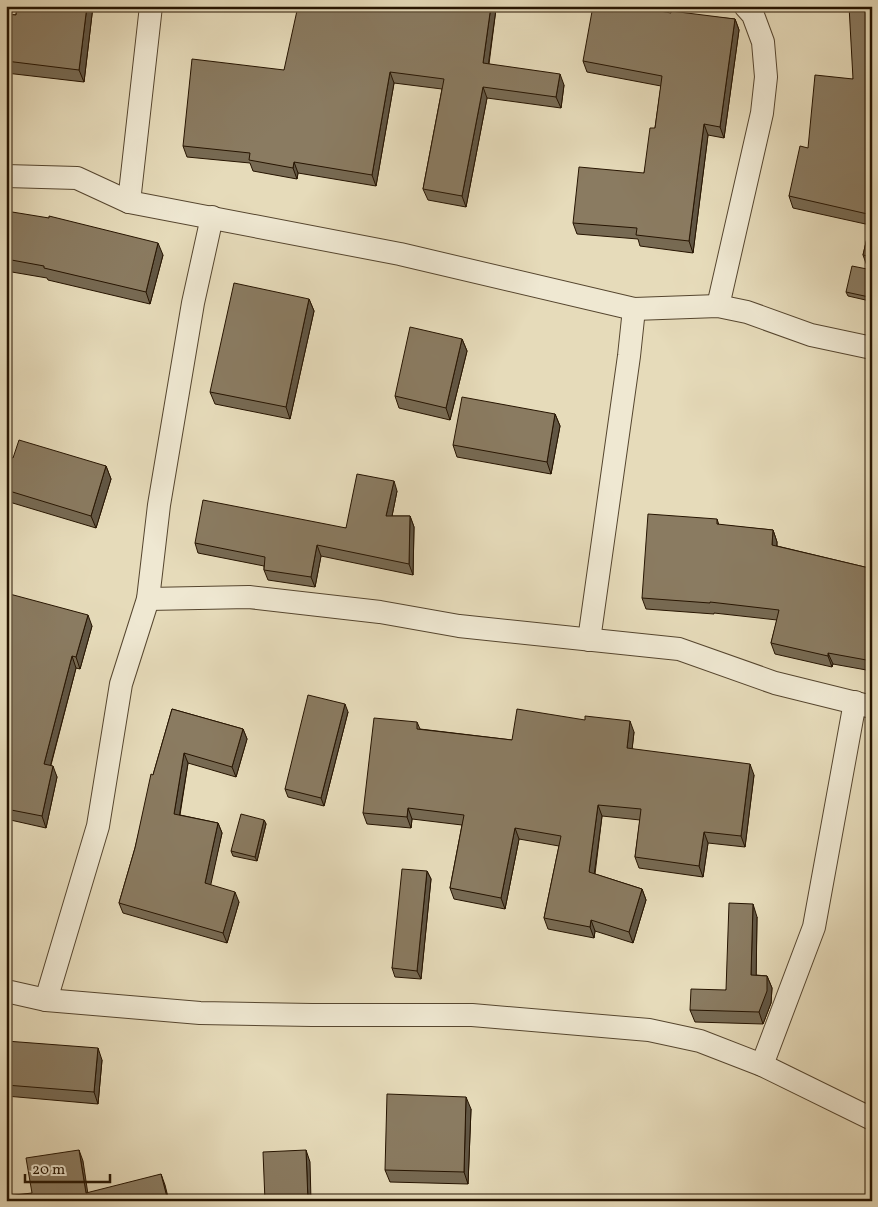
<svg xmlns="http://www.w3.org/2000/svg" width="878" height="1207" font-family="Vollkorn,serif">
<rect width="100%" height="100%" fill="#e6dbba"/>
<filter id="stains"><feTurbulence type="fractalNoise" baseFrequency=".004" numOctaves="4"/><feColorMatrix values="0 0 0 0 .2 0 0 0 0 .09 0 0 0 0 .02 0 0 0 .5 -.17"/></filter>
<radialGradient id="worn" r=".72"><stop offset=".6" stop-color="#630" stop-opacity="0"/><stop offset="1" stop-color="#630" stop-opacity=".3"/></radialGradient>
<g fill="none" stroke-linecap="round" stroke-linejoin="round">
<defs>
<g id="street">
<polyline points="6,176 77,178 129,202 400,254 634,309 718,306 747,312 811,335 872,348"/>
<polyline points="129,202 151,6"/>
<polyline points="718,306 762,113 766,77 763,42 753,15 745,6"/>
<polyline points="148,599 249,597 380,612 459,626 679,649 775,683 872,707"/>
<polyline points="589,640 629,356 634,309"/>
<polyline points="6,991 46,1000 200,1013 312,1015 472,1015 649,1030 700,1041 762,1065 872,1119"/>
<polyline points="46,1000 98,826 121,684 148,599 159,505 193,303 212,217"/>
<polyline points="762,1065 814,927 855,702"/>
</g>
</defs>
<use href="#street" stroke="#56462f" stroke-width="24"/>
<use href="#street" stroke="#efe8d2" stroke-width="22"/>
</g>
<g fill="#776a53" stroke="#261401">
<polygon points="17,6 93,6 84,82 6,73 6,14 16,15"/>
<polygon points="872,6 872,267 867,266 863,255 870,225 793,208 789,196 853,79"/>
<polygon points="496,9 489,64 564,85 561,108 487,98 466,207 428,200 423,189 442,89 394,83 376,186 298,173 297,179 253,171 250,163 187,157 183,146 284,70"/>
<polygon points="671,13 735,19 739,30 724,138 708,135 693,253 640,246 638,239 577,234 573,223 644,173 655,128 661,86 587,72 583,61"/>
<polygon points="6,211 163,255 150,304 48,280 47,278 6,271"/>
<polygon points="872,270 870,301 848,296 846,292"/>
<polygon points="309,299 314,311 290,419 215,404 210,392"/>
<polygon points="462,339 467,351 450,420 399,408 395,396"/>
<polygon points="555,414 560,426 551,474 457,457 453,445"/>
<polygon points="6,457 13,458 106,466 111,479 96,528 6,501"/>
<polygon points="397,491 392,516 410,516 414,527 413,575 321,556 315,587 268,580 264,570 264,566 198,553 195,543 346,528"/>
<polygon points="717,519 719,525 773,530 777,542 777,546 869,568 872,559 872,671 833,664 832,667 775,654 771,643 777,620 714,613 714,614 646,609 642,598"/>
<polygon points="6,593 92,626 80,669 76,668 51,765 57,777 46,828 6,819"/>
<polygon points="172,709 243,729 247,739 236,777 188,763 180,815 218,823 222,833 210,885 239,902 227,943 123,913 119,903 135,848 153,775"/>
<polygon points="348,712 324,806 288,797 285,789"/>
<polygon points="417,722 420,729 512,740 634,732 632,749 754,775 745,847 708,843 703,877 639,868 635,857 640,820 602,816 595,874 642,889 646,900 633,943 595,931 594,938 548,929 544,918 559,846 519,839 505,909 454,899 450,888 462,825 412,819 411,828 367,824 363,813"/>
<polygon points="264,820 266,824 257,861 233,856 231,851"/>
<polygon points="427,871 431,879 421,979 395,977 392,968"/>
<polygon points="757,917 756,975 767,976 772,988 771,1003 763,1024 695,1022 690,1010 726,990"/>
<polygon points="6,1041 102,1060 98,1104 6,1096"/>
<polygon points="471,1109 468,1184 390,1182 385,1170"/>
</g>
<g fill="#615644" stroke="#261401">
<polygon points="87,6 93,6 84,82 79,70"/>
<polygon points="491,6 495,6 496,9 487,74 483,63"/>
<polygon points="735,19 739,30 724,138 720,127"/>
<polygon points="390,72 394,83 376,186 372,175"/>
<polygon points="560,74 564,85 561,108 556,97"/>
<polygon points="483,87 487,98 466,207 462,196"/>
<polygon points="704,124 708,135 693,253 689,241"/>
<polygon points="294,162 298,173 297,179 293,168"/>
<polygon points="158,243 163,255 150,304 146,292"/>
<polygon points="872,284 872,295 870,301 869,297"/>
<polygon points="309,299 314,311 290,419 286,407"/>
<polygon points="462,339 467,351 450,420 446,408"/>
<polygon points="555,414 560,426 551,474 547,462"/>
<polygon points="106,466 111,479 96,528 91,516"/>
<polygon points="394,481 397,491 390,526 386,516"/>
<polygon points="410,516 414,527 413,575 409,564"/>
<polygon points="773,530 777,542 776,556 772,545"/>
<polygon points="317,545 321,556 315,587 311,577"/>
<polygon points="88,615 92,626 80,669 76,657"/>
<polygon points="828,653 833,664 832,667 828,656"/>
<polygon points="72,656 76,668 48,775 44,764"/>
<polygon points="345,704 348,712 324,806 321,798"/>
<polygon points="630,721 634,732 631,759 627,748"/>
<polygon points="243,729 247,739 236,777 232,767"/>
<polygon points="184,753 188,763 178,824 174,814"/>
<polygon points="750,764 754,775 745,847 741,836"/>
<polygon points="53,766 57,777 46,828 42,816"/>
<polygon points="598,805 602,816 593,883 589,872"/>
<polygon points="408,808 412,819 411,828 407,817"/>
<polygon points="264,820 266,824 257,861 255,857"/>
<polygon points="218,823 222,833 209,893 205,883"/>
<polygon points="515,828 519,839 505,909 501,898"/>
<polygon points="704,832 708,843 703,877 699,866"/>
<polygon points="427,871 431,879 421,979 417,971"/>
<polygon points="642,889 646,900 633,943 629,932"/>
<polygon points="235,892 239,902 227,943 223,933"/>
<polygon points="753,904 757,917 756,987 751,975"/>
<polygon points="591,920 595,931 594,938 590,927"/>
<polygon points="767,976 772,988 771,1003 763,1024 759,1012"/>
<polygon points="98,1048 102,1060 98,1104 94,1092"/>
<polygon points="466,1097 471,1109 468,1184 464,1172"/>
<polygon points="79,1150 83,1161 89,1201 86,1193"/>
<polygon points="306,1150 310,1162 311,1201 308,1201"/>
<polygon points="161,1174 165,1185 169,1201 168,1201"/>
</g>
<g fill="#8a7b61" stroke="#261401">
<polygon points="17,6 87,6 79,70 6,61 6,14 16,15"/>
<polygon points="298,6 491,6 483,63 560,74 556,97 483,87 462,196 423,189 444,79 390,72 372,175 294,162 293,168 249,160 250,153 183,146 192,59 284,70"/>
<polygon points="593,6 632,6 671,13 671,11 735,19 720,127 704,124 689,241 636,235 637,228 573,223 579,167 644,173 650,128 655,128 662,76 583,61"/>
<polygon points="849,6 872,6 872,215 789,196 800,146 808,148 815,75 853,79"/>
<polygon points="6,211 49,218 49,216 158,243 146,292 44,268 44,266 6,259"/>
<polygon points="872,217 872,257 863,255"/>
<polygon points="852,266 872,270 872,284 869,297 846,292"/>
<polygon points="234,283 309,299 286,407 210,392"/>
<polygon points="410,327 462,339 446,408 395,396"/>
<polygon points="462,397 555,414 547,462 453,445"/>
<polygon points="19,440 106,466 91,516 6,490 6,457 13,458"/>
<polygon points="357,474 394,481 386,516 410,516 409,564 317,545 311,577 264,570 265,557 195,543 203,500 346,528"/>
<polygon points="648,514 717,519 717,524 773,530 772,545 869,568 870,559 872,559 872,661 828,653 828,656 771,643 779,610 710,602 710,603 642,598"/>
<polygon points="6,593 88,615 76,657 72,656 44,764 53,766 42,816 6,809 6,643 7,638 6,638"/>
<polygon points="308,695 345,704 321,798 285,789"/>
<polygon points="172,709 243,729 232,767 184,753 174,814 218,823 205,883 235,892 223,933 119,903 135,848 151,774 153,775"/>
<polygon points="517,709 585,720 585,716 630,721 627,748 750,764 741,836 704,832 699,866 635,857 641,809 598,805 589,872 642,889 629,932 591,920 590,927 544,918 561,836 515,828 501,898 450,888 464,815 408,808 407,817 363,813 374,718 417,722 417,729 512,740"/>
<polygon points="241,814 264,820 255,857 231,851"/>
<polygon points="402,869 427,871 417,971 392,968"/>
<polygon points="729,903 753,904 751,975 767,976 767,991 759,1012 690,1010 691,989 726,990"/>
<polygon points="6,1041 98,1048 94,1092 6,1085"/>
<polygon points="387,1094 466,1097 464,1172 385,1170"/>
<polygon points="79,1150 86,1193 161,1174 168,1201 6,1201 6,1196 32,1193 26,1158"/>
<polygon points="306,1150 308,1201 265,1201 263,1152"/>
</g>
<rect width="878" height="1207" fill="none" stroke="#e6dbba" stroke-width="25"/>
<rect x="8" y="8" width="863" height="1192" fill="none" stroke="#261401" stroke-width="2.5"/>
<rect x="12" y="12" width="853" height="1182" fill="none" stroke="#261401"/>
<path d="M25 1174v8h85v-8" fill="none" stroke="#261401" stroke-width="2.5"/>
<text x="32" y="1174" font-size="15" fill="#261401" stroke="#efe8d2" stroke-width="4" paint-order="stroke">20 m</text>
<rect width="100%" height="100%" filter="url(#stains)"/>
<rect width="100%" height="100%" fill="url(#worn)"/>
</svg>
